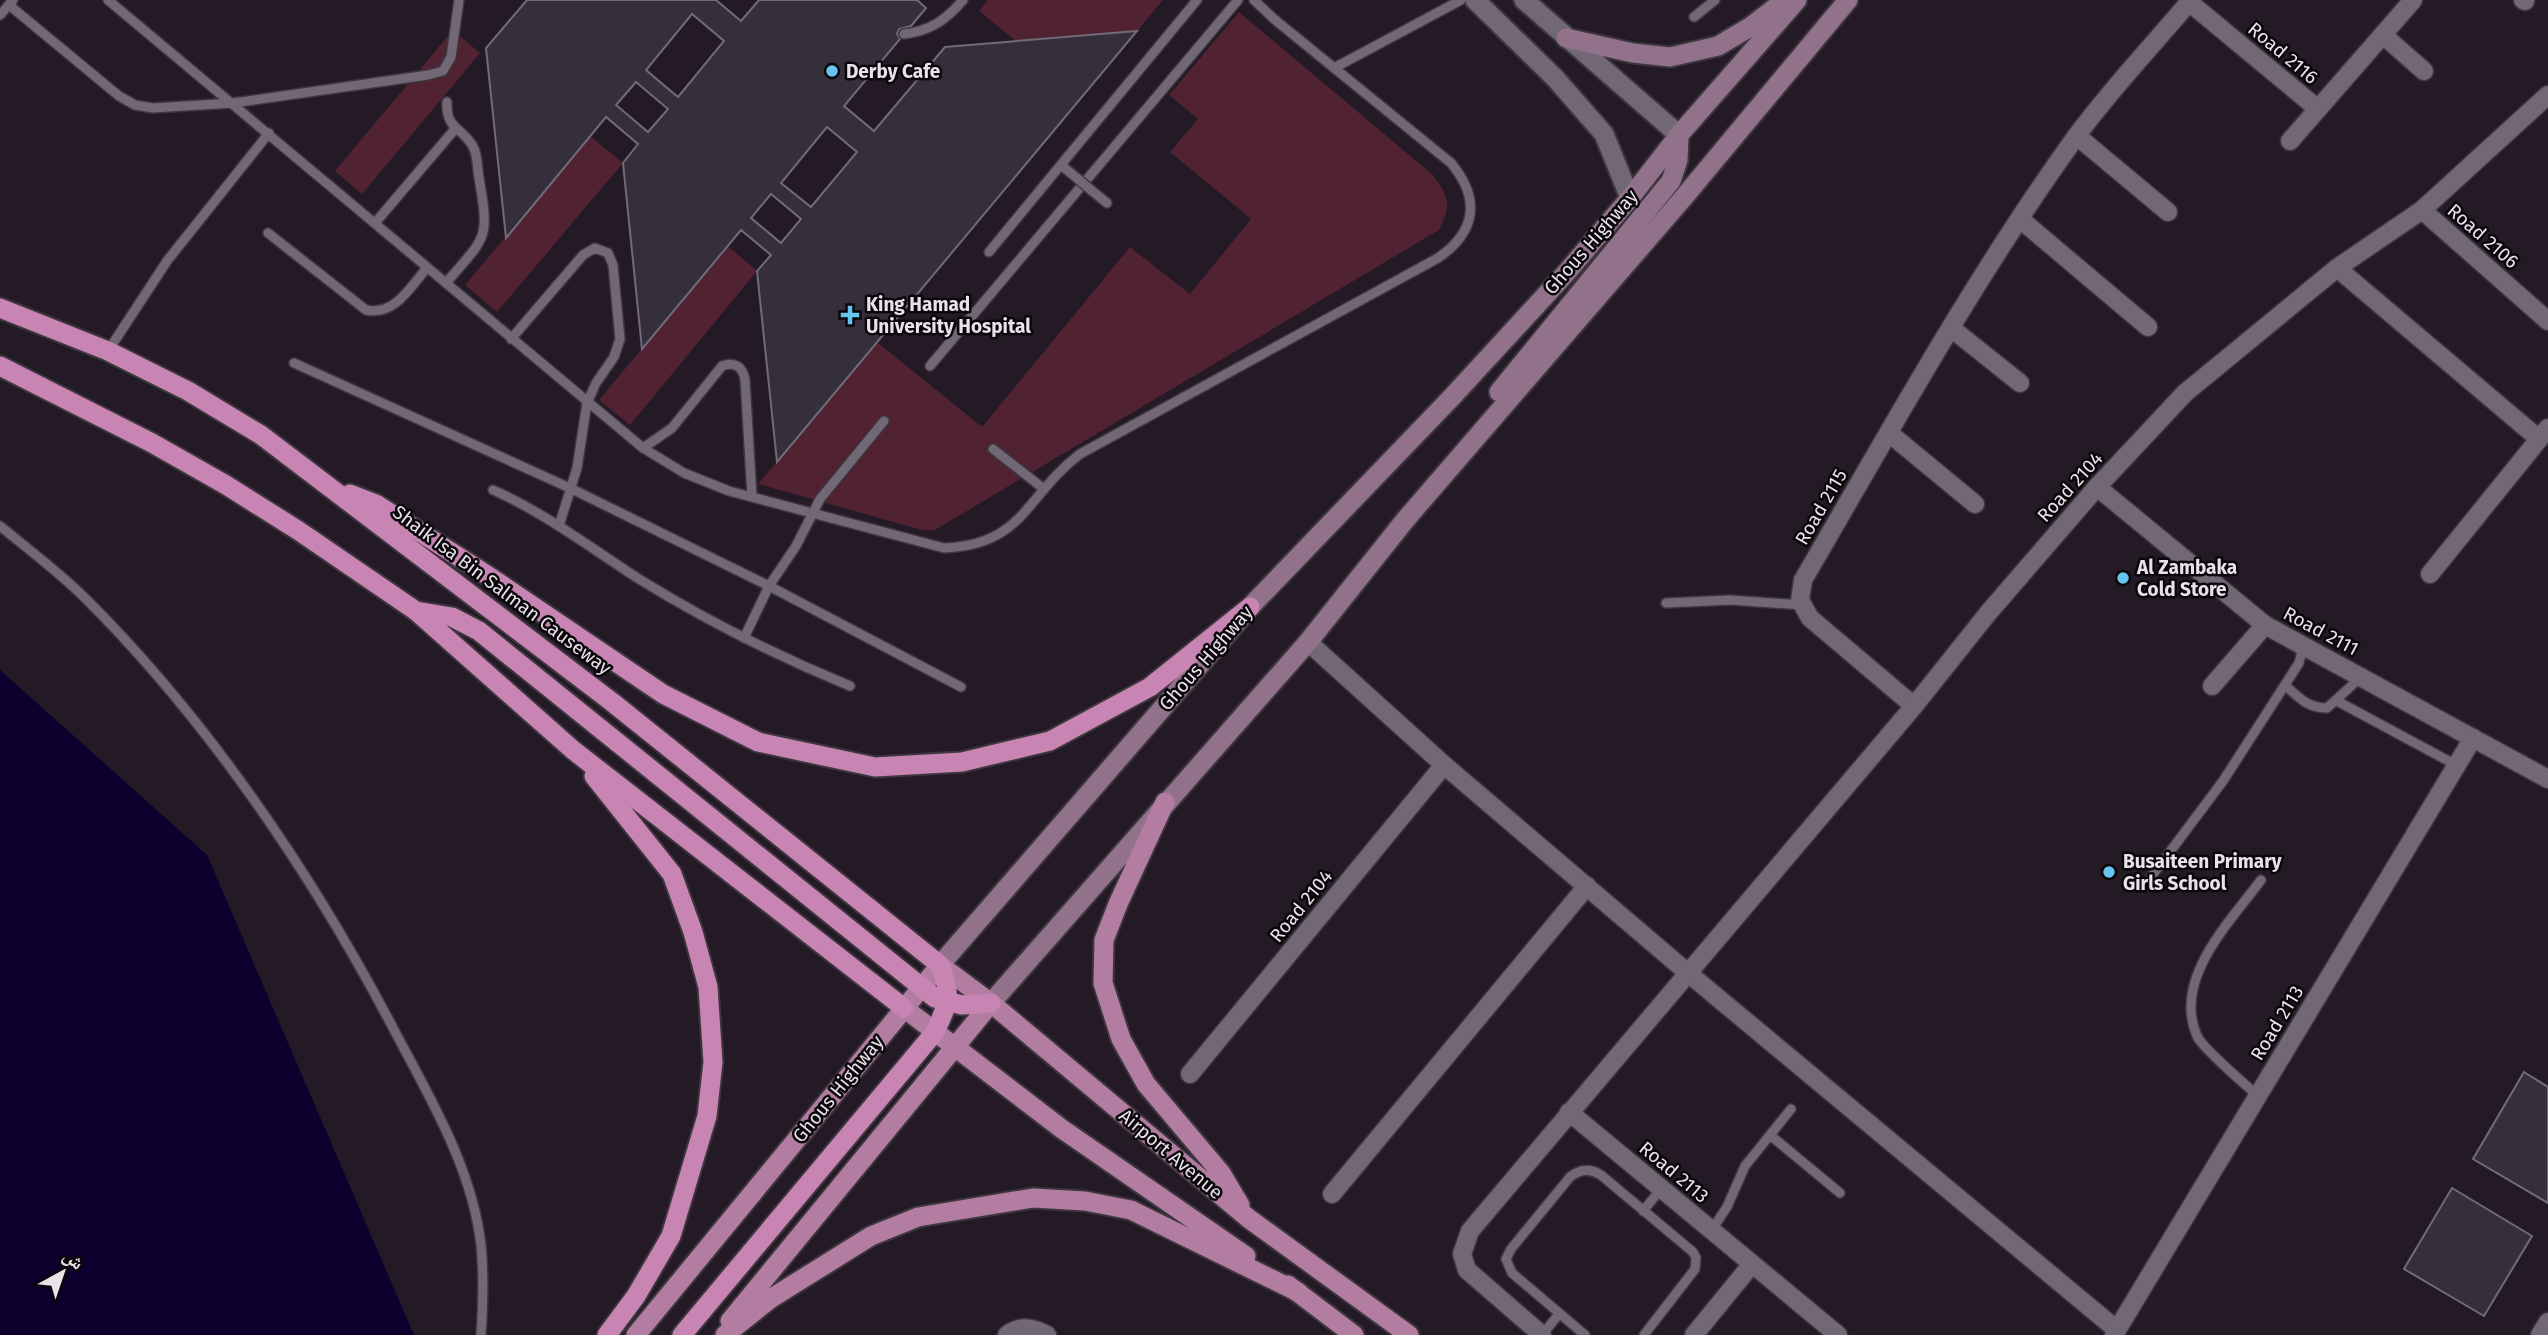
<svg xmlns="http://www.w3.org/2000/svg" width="2548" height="1335" font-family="'Fira Sans','Noto Naskh Arabic',sans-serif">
<rect width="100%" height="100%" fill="#241a25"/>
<g fill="#502232">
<polygon points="988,0 1163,0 1137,31 1016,41 979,11"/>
<path d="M 1239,12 L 1433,175 C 1449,197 1452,205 1439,230 L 935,530 L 922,530 L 758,484 L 877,342 L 982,427 L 1130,247 L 1190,294 L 1251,219 L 1170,152 L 1198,119 L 1169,95 Z"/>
<polygon points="453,30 480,53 362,194 335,171"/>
<polygon points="590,136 623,163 497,312 465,285"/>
<polygon points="728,246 757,271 630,425 599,400"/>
</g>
<polygon fill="#0c002e" points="0,670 207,855 414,1335 0,1335"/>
<g fill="#342f3b" stroke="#716b79" stroke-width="2" fill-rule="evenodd">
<path d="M 527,0 L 716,0 L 741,21 L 759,0 L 917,0 L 926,8 L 911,26 L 899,29 L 897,34 L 900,39 L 844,106 L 874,131 L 945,47 L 1137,31 L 777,462 L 757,271 L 771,255 L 741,230 L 642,349 L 623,163 L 638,144 L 606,117 L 506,238 L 486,48 ZM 692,14 L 724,41 L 678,97 L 646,70 ZM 636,82 L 668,109 L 648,132 L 616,105 ZM 827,127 L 857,152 L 811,207 L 781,183 ZM 771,194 L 801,219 L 781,243 L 751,218 Z"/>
<polygon points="2524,1072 2548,1087 2548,1203 2473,1159"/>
<polygon points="2452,1188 2532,1236 2484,1316 2404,1269"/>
</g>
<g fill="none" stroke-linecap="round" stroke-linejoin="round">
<defs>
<g id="service">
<path d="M 108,0 L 643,448 L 684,473 L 729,491 L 944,548 C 1024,545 1025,496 1080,454 L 1438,258 C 1476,232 1481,199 1451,163 L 1274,19 L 1254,0"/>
<polyline points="9,5 119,96 135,105 153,108 233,103 428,75 443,71 451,57 459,0"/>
<polyline points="0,15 13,0"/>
<polyline points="1694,17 1715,0"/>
<path d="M 904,34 C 930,31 946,20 963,0"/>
<polyline points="1334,68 1461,0"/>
<polyline points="1061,165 1078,179"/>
<polyline points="1091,190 1107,203"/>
<polyline points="375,223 455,129"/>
<path d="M 268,233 L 366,310 C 395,316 410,287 427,268"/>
<polyline points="989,252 1197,0"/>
<path d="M 446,283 C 486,236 490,241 479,178 C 477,167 478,151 470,142 C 458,126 446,127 447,102"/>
<polyline points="511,339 583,255 595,248 608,253 613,265 620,339 614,357 596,383 587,403 577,468 559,526"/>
<polyline points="108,351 167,261 269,133"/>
<polyline points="294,363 572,489 769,586 961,687"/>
<polyline points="930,366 1238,0"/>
<path d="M 643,448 L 672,428 L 722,366 C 735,361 743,367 745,380 L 752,496"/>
<polyline points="993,449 1044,489"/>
<path d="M 493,490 C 545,513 591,548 639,579 C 707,621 777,656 850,686"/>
<path d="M 0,526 C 28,549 59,572 85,598 C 207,719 312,874 392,1026 C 428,1095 472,1166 481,1245 C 484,1275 483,1305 481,1335"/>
<polyline points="1666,603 1730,600 1802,605"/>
<polyline points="744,638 769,586 796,546 820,499 884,421"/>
<path d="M 2285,685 C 2299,698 2308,708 2327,708 L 2361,677"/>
<polyline points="2337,701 2456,765"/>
<polyline points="2151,877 2223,781 2299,663 2303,647"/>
<path d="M 2258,1096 C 2245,1084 2203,1049 2197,1036 C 2172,979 2230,922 2261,880"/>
<polyline points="1770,1135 1840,1193"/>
<polyline points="1643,1211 1661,1189"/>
<polyline points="1711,1231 1727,1207 1745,1166 1791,1109"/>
<polyline points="1542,1335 1559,1314"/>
<path d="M 1585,1335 L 1512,1273 L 1506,1259 L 1511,1249 L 1570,1177 C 1580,1169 1590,1168 1601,1175 L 1693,1252 L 1696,1258 L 1695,1269 L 1644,1335"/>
</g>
<g id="minor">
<polyline points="2523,0 2525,1"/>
<polyline points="2189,2 2318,109"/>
<polyline points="2383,35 2424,71"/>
<polyline points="2077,136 2168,212"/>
<polyline points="2290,141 2413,0"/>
<polyline points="2422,210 2548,321"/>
<polyline points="2020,219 2148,327"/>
<polyline points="2337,268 2539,439"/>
<polyline points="1951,328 2020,383"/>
<polyline points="1889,433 1975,504"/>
<polyline points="2097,487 2265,625 2548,779"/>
<polyline points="2430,574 2548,428"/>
<polyline points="1308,642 1444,765 1688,973 2117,1330"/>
<polyline points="2212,686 2265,625"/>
<path d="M 1914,706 L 1810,618 L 1800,600 L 1803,580 C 1890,431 1974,278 2075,138 C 2110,90 2152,46 2191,0"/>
<polyline points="1190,1074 1444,765"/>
<polyline points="1569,1112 1838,1335"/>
<polyline points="1332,1194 1587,886"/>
<path d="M 1007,1335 C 1020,1325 1032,1327 1047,1335"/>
<polyline points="1542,1335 1467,1270 1462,1254 1470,1231 1914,706 1989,612 2097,487 2185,393 2337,268 2422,210 2548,95"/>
<polyline points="1694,1335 1752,1264"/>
<polyline points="2114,1335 2473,738"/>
<polyline points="2540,1335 2548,1322"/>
</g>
<g id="tertiary">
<polyline points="1475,0 1555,78 1604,134 1630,198"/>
<polyline points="1524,0 1679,135"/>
</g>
<g id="secondary">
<polyline points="1566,38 1633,53 1670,57 1718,46 1750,27 1784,1"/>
<polyline points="1499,392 1671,181 1678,160 1679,135"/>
<polyline points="940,965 1250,607 1451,398 1567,272 1630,198 1679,135 1797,0"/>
<polyline points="991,1003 1308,642 1406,519 1684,197 1848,0"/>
</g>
<g id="primary">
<polyline points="1165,802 1118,904 1104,940 1103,983 1121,1039 1146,1084 1221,1173 1240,1205"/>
<polyline points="904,1008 1062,1129 1246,1256"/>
<polyline points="1288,1285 1354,1335"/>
<polyline points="730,1321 991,1003"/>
<polyline points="636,1335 940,965 991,1003 1248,1218 1409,1335"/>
<polyline points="725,1335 770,1299 871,1236 918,1217 1033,1198 1085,1201 1131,1210 1298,1292"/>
</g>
<g id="trunk">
<path d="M 0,308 L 108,351 L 188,391 L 261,435 L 612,702 L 940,965 C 952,998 949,1001 935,1032 L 682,1335"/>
<polyline points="0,366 152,443 226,485 299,531 416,611 573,750 904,1008"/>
<polyline points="350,494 376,504 487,575 663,694 758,742 875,767 962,762 1050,741 1150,687 1250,607"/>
<polyline points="416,611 452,617 479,631 935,998 962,1005 991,1003"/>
<polyline points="594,776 672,874 693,932 708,987 713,1062 707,1116 671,1236 636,1296 607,1335"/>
</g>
</defs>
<use href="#service" stroke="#3d363e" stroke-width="12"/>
<use href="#minor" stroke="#3d363e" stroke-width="21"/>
<use href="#tertiary" stroke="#3d363e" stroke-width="23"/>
<use href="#secondary" stroke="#3d363e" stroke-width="23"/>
<use href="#primary" stroke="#3d363e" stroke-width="23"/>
<use href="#trunk" stroke="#3d363e" stroke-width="23"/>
<use href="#service" stroke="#726774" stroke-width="9"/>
<use href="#minor" stroke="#726774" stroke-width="18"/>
<use href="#tertiary" stroke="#726774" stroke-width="19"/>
<use href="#secondary" stroke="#92728b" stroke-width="19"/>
<use href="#primary" stroke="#b37da2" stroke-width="19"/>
<use href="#trunk" stroke="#c884b2" stroke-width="19"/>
<defs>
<polyline id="service-bridge" points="1078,179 1091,190"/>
</defs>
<use href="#service-bridge" stroke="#3d363e" stroke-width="12" stroke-linecap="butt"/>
<use href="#service-bridge" stroke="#726774" stroke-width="9"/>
</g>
<g fill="#66c4ef" stroke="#0a070b" stroke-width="2.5">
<circle cx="832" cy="71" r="7"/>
<path d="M846.5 304.5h7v7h7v7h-7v7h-7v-7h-7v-7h7z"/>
<circle cx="2123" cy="578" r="7"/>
<circle cx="2109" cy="872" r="7"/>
</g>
<g text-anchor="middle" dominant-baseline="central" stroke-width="5" stroke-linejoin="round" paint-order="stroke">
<g font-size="19" fill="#e9e2e9" stroke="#0a070b">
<text transform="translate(2283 53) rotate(40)">Road 2116</text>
<text transform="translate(2483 236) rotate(41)">Road 2106</text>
<text transform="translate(1591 242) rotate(-49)">Ghous Highway</text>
<text transform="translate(2070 487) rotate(-48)">Road 2104</text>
<text transform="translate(1821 507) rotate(-60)">Road 2115</text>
<text transform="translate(502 590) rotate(37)">Shaik Isa Bin Salman Causeway</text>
<text transform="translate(2321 631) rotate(28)">Road 2111</text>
<text transform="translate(1206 658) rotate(-49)">Ghous Highway</text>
<text transform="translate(1301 906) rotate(-51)">Road 2104</text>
<text transform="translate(2277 1023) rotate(-59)">Road 2113</text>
<text transform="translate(838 1089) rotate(-51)">Ghous Highway</text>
<text transform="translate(1171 1154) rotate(40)">Airport Avenue</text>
<text transform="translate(1674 1172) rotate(40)">Road 2113</text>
</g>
<g font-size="19" font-weight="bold" fill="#e9e2e9" stroke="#0a070b" text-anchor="start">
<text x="846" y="71">Derby Cafe</text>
<text x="866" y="304">King Hamad<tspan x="866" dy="22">University Hospital</tspan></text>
<text x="2137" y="567">Al Zambaka<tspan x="2137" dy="22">Cold Store</tspan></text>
<text x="2123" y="861">Busaiteen Primary<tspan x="2123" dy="22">Girls School</tspan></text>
</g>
</g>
<g transform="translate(63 1272) rotate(40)" stroke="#0a070b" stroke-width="5" paint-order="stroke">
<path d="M0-5L12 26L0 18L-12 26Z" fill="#e9e2e9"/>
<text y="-10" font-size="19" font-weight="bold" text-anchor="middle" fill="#e9e2e9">ش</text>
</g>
</svg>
